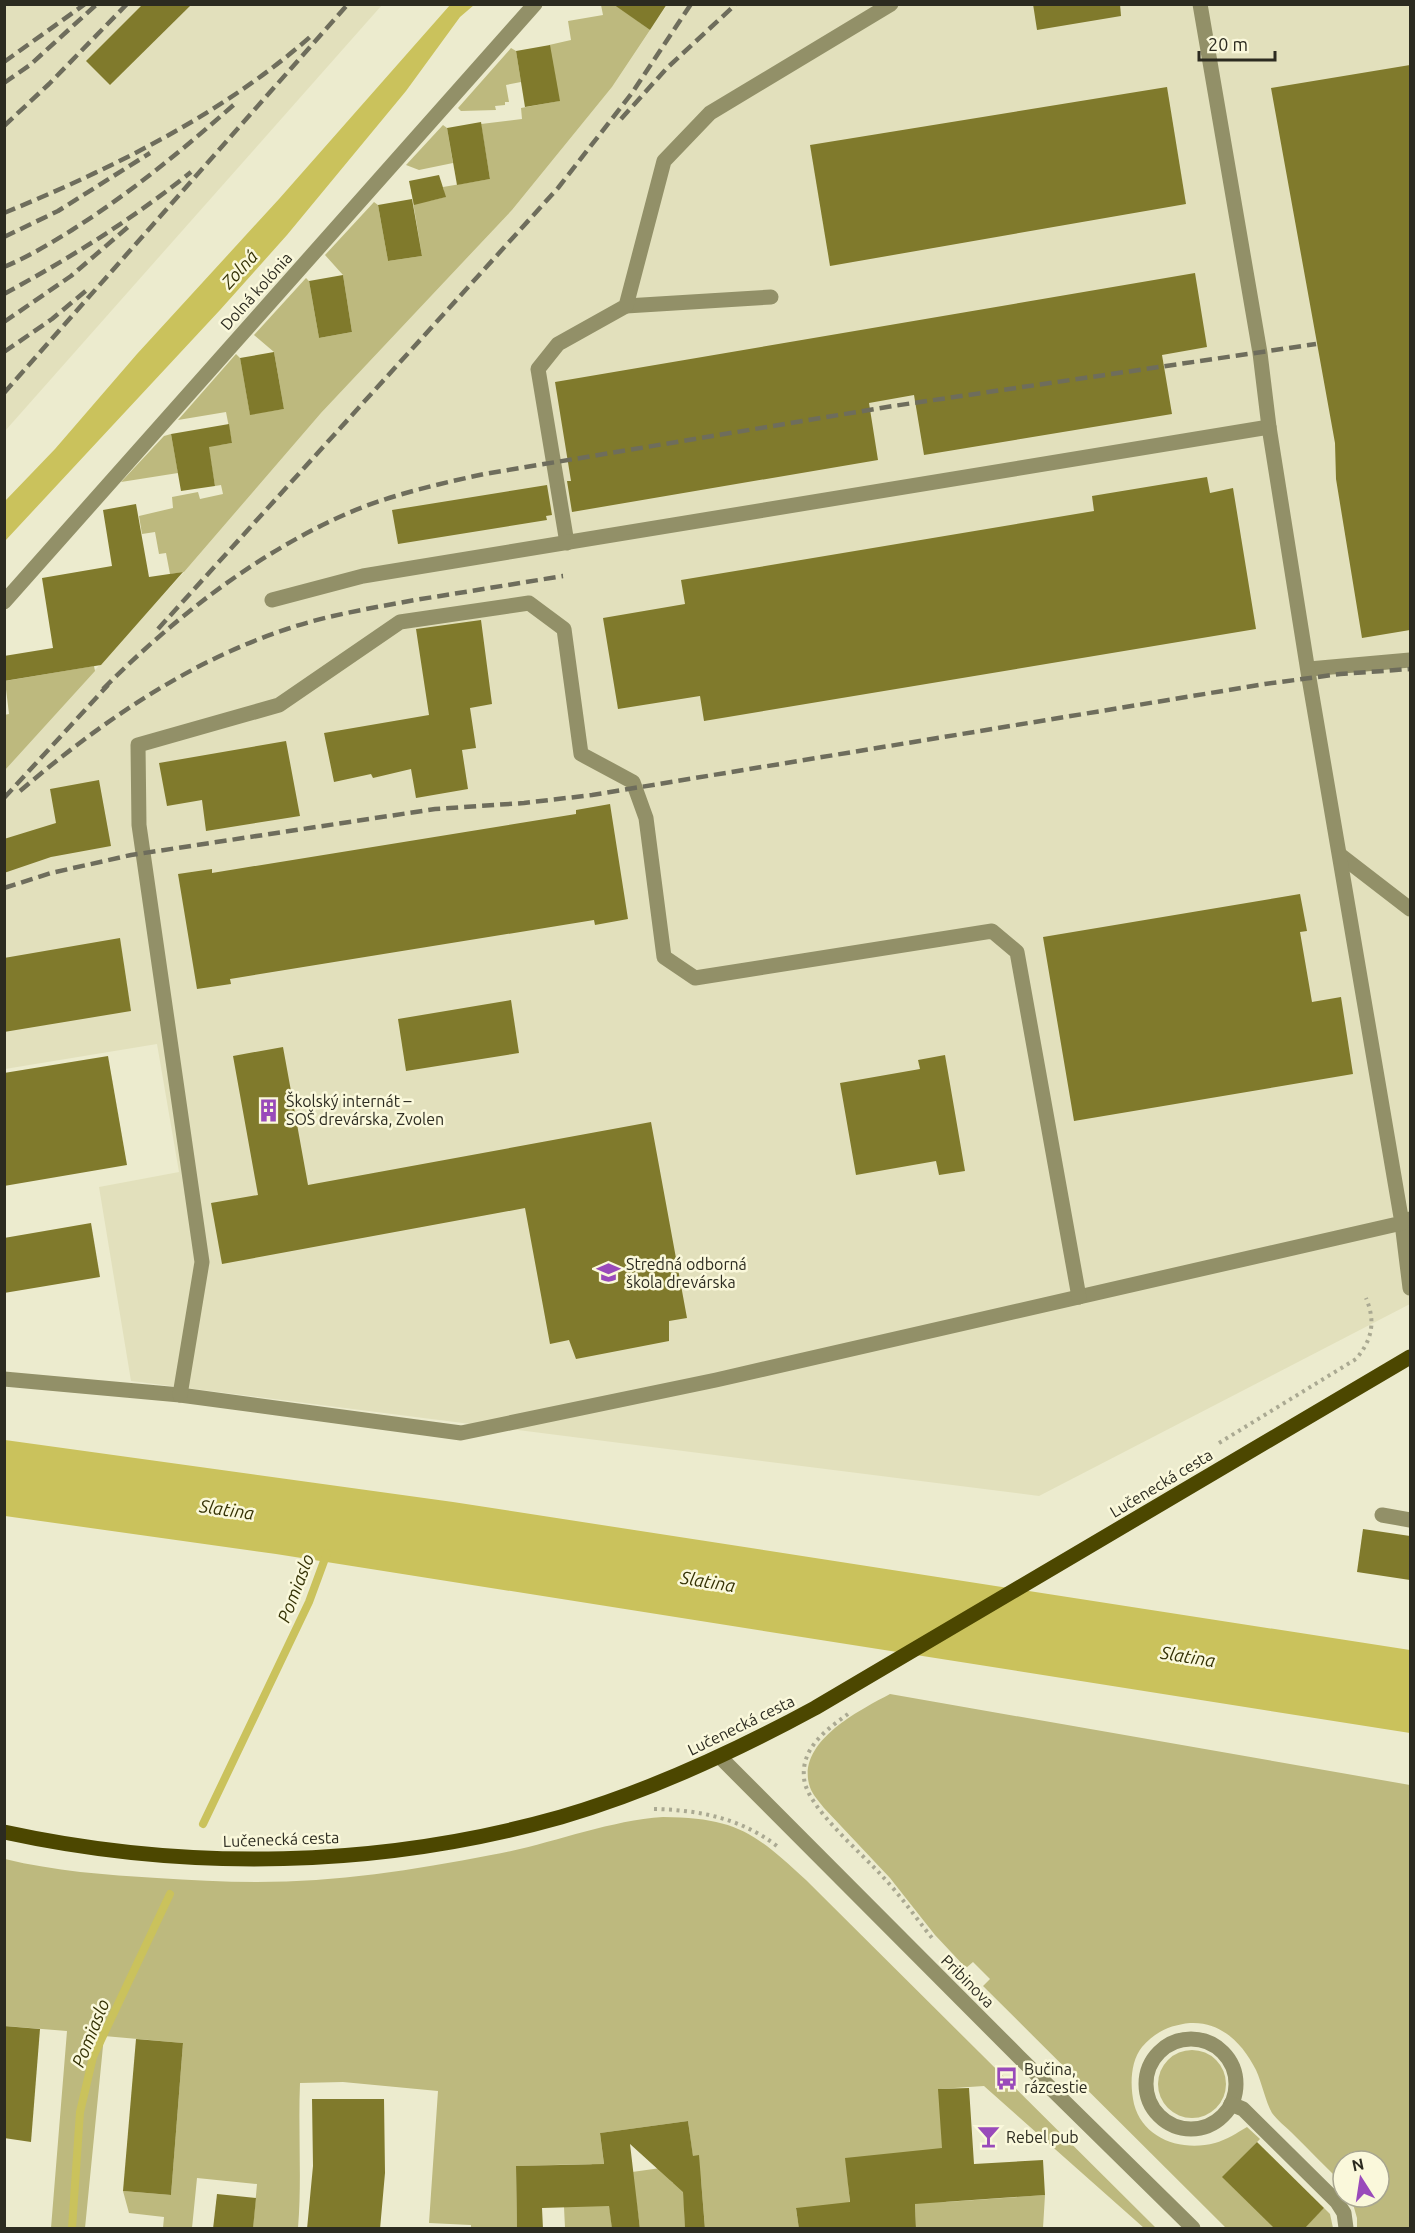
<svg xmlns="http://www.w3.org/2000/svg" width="1415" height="2233" font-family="Ubuntu,sans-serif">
<rect width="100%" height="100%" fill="#ecebce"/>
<g fill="#e2e0bc">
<polygon points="5,5 382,5 5,431"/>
<polygon points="667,5 1410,5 1410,1304 1039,1496 131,1381 99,1187 179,1172 157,1044 5,1069 4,770 184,572 321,413 512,210 612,87"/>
</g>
<g fill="#bdb97e">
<polygon points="601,5 616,5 650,30 612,87 512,210 321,413 184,572 170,574 166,553 159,554 155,532 142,534 139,516 173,508 172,497 198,492 200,499 223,494 221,485 215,486 206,433 217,431 220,445 232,443 226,412 178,420 236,354 240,358 250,414 284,409 274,352 254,335 306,278 309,281 319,338 352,332 343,275 325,255 374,202 378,205 388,261 422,256 411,190 425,188 429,201 445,197 443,187 490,179 481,124 522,119 521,108 559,101 549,45 571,40 568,21 603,15"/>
<polygon points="511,48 516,51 521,82 506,85 509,102 505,102 505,105 495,106 496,110 461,111 458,108"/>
<polygon points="443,125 447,128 453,163 419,170 406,165"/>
<polygon points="171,434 178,473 121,482 164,436"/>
<polygon points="94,666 95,671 5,770 4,715 9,714 5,681"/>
<path d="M 890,1694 L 1410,1785 L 1410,2228 L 1357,2228 L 1357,2218 L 1351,2197 L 1379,2197 L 1379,2161 L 1343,2161 L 1343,2184 C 1326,2167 1309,2150 1291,2132 C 1285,2126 1277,2120 1272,2113 C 1265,2100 1262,2083 1256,2070 C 1243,2044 1221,2021 1190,2023 C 1170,2025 1155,2032 1142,2047 C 1130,2062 1130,2086 1134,2104 C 1143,2139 1182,2152 1215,2143 C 1226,2140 1237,2133 1247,2127 L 1260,2139 L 1223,2177 L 1275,2228 L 1226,2228 L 983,1986 L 990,1979 L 973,1962 L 966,1968 L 935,1935 L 890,1878 L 824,1808 C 818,1800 811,1793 809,1784 C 798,1741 860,1710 890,1694 Z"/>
<path d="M 663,1817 C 736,1818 754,1832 806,1880 L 1156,2228 L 1144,2228 L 984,2086 L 939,2089 L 946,2202 L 1045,2195 L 1043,2228 L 916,2228 L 915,2203 L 846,2158 L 850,2205 L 796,2209 L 799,2228 L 705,2228 L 701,2180 L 696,2179 L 688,2121 L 600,2133 L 612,2228 L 565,2228 L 564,2207 L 592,2164 L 516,2166 L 517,2228 L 471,2227 L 471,2225 L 429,2223 L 438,2091 L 343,2082 L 300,2083 C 298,2132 302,2180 298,2228 L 253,2228 L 257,2184 L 197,2178 L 192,2228 L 163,2228 L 164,2217 L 129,2213 L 123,2191 L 171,2195 L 183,2043 L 104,2036 L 85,2228 L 51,2228 L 67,2031 L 5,2026 L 5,1859 C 54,1871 106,1875 157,1878 C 190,1880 224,1882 257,1882 C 336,1882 414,1870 491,1855 C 549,1845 605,1821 663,1817 Z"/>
<circle cx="1192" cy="2084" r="34"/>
<polygon points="668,2167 670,2180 673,2183 683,2182 685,2228 640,2228 632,2172"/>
<polygon points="1324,2208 1330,2214 1333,2228 1304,2228"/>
</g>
<g fill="#cac25c">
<polygon points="450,5 474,5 460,17 406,91 287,235 220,310 5,541 5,501 55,449 137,354 279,199"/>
<polygon points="5,1440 453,1502 1410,1650 1410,1733 276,1554 5,1516"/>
</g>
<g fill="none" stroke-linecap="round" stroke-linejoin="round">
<g stroke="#cac25c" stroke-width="8">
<polyline points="203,1824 309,1602 327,1553"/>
<polyline points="72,2228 80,2112 93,2057 170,1894"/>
</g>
</g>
<g fill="#807a2c">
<polygon points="143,4 192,4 110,85 86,61"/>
<polygon points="613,4 667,4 650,30"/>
<polygon points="1033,4 1120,4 1121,16 1037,30"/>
<polygon points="550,45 560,101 525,107 516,51"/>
<polygon points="1410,65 1410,630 1362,638 1336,479 1335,443 1271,88"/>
<polygon points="1167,87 1186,204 830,266 810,145"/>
<polygon points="481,122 490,179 457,185 447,128"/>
<polygon points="439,175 446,197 414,205 409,181"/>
<polygon points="412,199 422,256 388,261 378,205"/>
<polygon points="1195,273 1207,347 1162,355 1172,414 924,455 914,395 869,403 878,460 572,512 567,481 571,481 555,382"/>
<polygon points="343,275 352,332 319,338 309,281"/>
<polygon points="274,352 284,409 250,415 240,358"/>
<polygon points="229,424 232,443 209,447 215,486 181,491 171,434"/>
<polygon points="1207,477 1210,493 1233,488 1256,629 704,721 700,696 618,709 603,618 685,604 681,580 1094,511 1092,496"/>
<polygon points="547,485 552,515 546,516 547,520 398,544 392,510"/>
<polygon points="136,504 149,577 183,572 101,665 4,681 4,656 53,648 42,578 112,566 103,510"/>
<polygon points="481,620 492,704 470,708 476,748 462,750 468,789 416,798 411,769 373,778 371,774 334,782 324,733 429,715 416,629"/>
<polygon points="286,741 300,816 206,831 202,800 167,806 159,763"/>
<polygon points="99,780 111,846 51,857 4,873 4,839 56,823 50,789"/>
<polygon points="610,804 628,919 595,925 594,920 230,979 231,984 197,989 178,874 212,869 212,873 576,814 576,810"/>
<polygon points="1300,894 1307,931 1300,932 1312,1002 1341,997 1353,1074 1074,1121 1043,937"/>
<polygon points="120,938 131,1011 4,1032 4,958"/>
<polygon points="511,1000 519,1053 406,1071 398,1019"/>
<polygon points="283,1047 308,1185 651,1122 687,1318 669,1321 669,1341 576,1359 569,1340 550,1344 525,1208 222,1264 211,1203 258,1195 233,1056"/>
<polygon points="945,1055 965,1171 939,1175 936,1161 856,1175 840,1083 920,1069 918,1060"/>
<polygon points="108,1056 127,1165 4,1186 4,1073"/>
<polygon points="91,1223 100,1277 4,1293 4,1238"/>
<polygon points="1363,1529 1410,1536 1410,1580 1357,1572"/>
<polygon points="4,2026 40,2029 31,2142 4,2138"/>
<polygon points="136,2039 183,2043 171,2195 123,2191"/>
<polygon points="969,2088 974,2164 1043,2160 1045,2195 915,2204 916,2229 799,2229 796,2208 850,2202 845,2158 942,2148 938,2089"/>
<polygon points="312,2099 384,2099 385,2173 380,2229 307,2229 313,2166"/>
<polygon points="688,2121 693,2156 699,2155 705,2229 685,2229 683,2192 630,2144 640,2229 612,2229 609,2206 542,2208 543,2229 517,2229 516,2166 604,2164 600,2133"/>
<polygon points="1257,2142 1324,2208 1304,2229 1275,2229 1222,2177"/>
<polygon points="217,2194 256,2198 253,2229 213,2229"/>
</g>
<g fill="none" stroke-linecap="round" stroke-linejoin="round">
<g stroke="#aaa992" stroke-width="4" stroke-dasharray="3 4.5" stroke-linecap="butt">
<path d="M 1219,1443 L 1356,1359 C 1372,1340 1376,1322 1366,1298"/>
<path d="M 848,1714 C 826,1730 801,1748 804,1778 C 806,1807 863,1854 883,1877 C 901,1896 916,1918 932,1938"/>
<path d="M 654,1809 C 699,1810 740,1818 777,1846"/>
</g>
<g stroke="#929068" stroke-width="15">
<polyline points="626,306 771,297"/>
<polyline points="567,543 538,369 558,344 626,306 664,161 710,113 891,4"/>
<polyline points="272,600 363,576 1269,427"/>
<polyline points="4,602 535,4"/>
<polyline points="1309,669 1410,660"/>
<polyline points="1340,855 1410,909"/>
<polyline points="1410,1219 1402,1223 1410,1288"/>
<polyline points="4,1379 180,1395 461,1433 716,1380 1402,1223 1309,678 1269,427 1260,353 1200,4"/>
<polyline points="180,1395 202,1262 139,825 138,745 279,705 400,622 529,603 564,629 581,754 633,782 646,818 664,957 695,978 992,931 1017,952 1079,1297"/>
<polyline points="1382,1515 1410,1520"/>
<polyline points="720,1757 1019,2057 1193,2228"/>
<circle cx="1191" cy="2084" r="45"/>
<polyline points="1231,2104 1243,2109 1337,2202 1344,2213 1346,2228"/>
</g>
<path stroke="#4c4700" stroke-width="15" d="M 4,1832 C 188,1872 380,1868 561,1817 C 650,1791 734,1752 815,1708 L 1410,1357"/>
<g stroke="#6e6d5c" stroke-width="4.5" stroke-dasharray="12 6" stroke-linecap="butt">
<polyline points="4,62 85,4"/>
<polyline points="4,83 30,65 97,4"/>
<polyline points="621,119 667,68 736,4"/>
<polyline points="4,126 49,84 127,4"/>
<path d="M 4,213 C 113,168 221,115 310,37"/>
<polyline points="4,237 58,211 150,153"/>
<path d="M 4,267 C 28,257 51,243 72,230 C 132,192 185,148 238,101"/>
<path d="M 4,294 C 70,258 133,219 191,172"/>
<polyline points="4,322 71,276 128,227"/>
<polyline points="4,352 52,319 88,289"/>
<polyline points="4,393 348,4"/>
<polyline points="158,629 558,188 632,93 691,4"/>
<path d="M 103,689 C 171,621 248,560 335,519 C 381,497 434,485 484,474 L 893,406 L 1316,344"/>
<path d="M 20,791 C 100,723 187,662 287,629 C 328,615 372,608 415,600 C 465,592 514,584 563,576"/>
<polyline points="4,798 108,685"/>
<polyline points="4,888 51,873 131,855 435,809 524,803 592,795 1265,684 1340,674 1410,669"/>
</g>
</g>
<defs>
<symbol id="building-bare" viewBox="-9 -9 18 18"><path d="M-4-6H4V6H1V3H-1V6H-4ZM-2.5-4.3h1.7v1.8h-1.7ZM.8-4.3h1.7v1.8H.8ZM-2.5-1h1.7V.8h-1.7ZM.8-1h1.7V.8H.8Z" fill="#994aba" stroke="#faf8db" stroke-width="2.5" paint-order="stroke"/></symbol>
<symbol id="school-bare" viewBox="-9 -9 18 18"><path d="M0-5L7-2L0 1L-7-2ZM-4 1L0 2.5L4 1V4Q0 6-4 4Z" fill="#994aba" stroke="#faf8db" stroke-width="2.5" paint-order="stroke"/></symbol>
<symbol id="bus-bare" viewBox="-9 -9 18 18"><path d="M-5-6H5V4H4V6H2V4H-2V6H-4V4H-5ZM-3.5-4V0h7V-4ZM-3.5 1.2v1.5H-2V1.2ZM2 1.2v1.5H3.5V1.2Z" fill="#994aba" stroke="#faf8db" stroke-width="2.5" paint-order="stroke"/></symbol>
<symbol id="bar-bare" viewBox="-9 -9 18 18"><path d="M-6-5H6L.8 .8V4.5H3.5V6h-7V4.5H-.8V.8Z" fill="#994aba" stroke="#faf8db" stroke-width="2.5" paint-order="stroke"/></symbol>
</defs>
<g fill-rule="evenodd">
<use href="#building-bare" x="252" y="1094" width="33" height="33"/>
<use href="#school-bare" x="592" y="1256" width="33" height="33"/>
<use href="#bus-bare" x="990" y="2062" width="33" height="33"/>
<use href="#bar-bare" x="972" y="2120" width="33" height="33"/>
</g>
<g text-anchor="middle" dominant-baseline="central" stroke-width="5" stroke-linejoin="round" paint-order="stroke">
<g font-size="16" fill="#2c2b20" stroke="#faf8db">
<text transform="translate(256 291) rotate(-48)">Dolná kolónia</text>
<text transform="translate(1161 1483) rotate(-31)">Lučenecká cesta</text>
<text transform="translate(741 1725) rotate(-26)">Lučenecká cesta</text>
<text transform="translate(281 1839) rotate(-2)">Lučenecká cesta</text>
<text transform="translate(968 1981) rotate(45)">Pribinova</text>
</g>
<g font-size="16" fill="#2c2b20" stroke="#faf8db" text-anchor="start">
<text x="286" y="1101">Školský internát –<tspan x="286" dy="18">SOŠ drevárska, Zvolen</tspan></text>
<text x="626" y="1264">Stredná odborná<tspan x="626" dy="18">škola drevárska</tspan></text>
<text x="1024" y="2069">Bučina,<tspan x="1024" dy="18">rázcestie</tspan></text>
<text x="1006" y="2137">Rebel pub</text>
</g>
<g font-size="18" font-style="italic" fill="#353205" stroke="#faf8db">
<text transform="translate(239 269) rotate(-48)">Zolná</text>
<text transform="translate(227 1509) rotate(8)">Slatina</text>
<text transform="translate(708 1581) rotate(9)">Slatina</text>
<text transform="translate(295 1588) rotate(-69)">Pomiaslo</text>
<text transform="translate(1188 1656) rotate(9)">Slatina</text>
<text transform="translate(90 2033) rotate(-68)">Pomiaslo</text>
</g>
</g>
<rect width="1415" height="2233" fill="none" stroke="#2c2b20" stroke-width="12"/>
<g transform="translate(1361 2179) rotate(348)"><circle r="28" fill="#faf8db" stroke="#a8a690" stroke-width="1.5"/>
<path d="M0-4.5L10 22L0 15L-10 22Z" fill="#994aba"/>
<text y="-9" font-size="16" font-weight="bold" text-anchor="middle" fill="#2c2b20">N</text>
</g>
<path d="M1199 51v9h76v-9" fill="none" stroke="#2c2b20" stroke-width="3"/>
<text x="1208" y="51" font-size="18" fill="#2c2b20" stroke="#faf8db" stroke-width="4.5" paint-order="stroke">20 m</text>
</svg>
